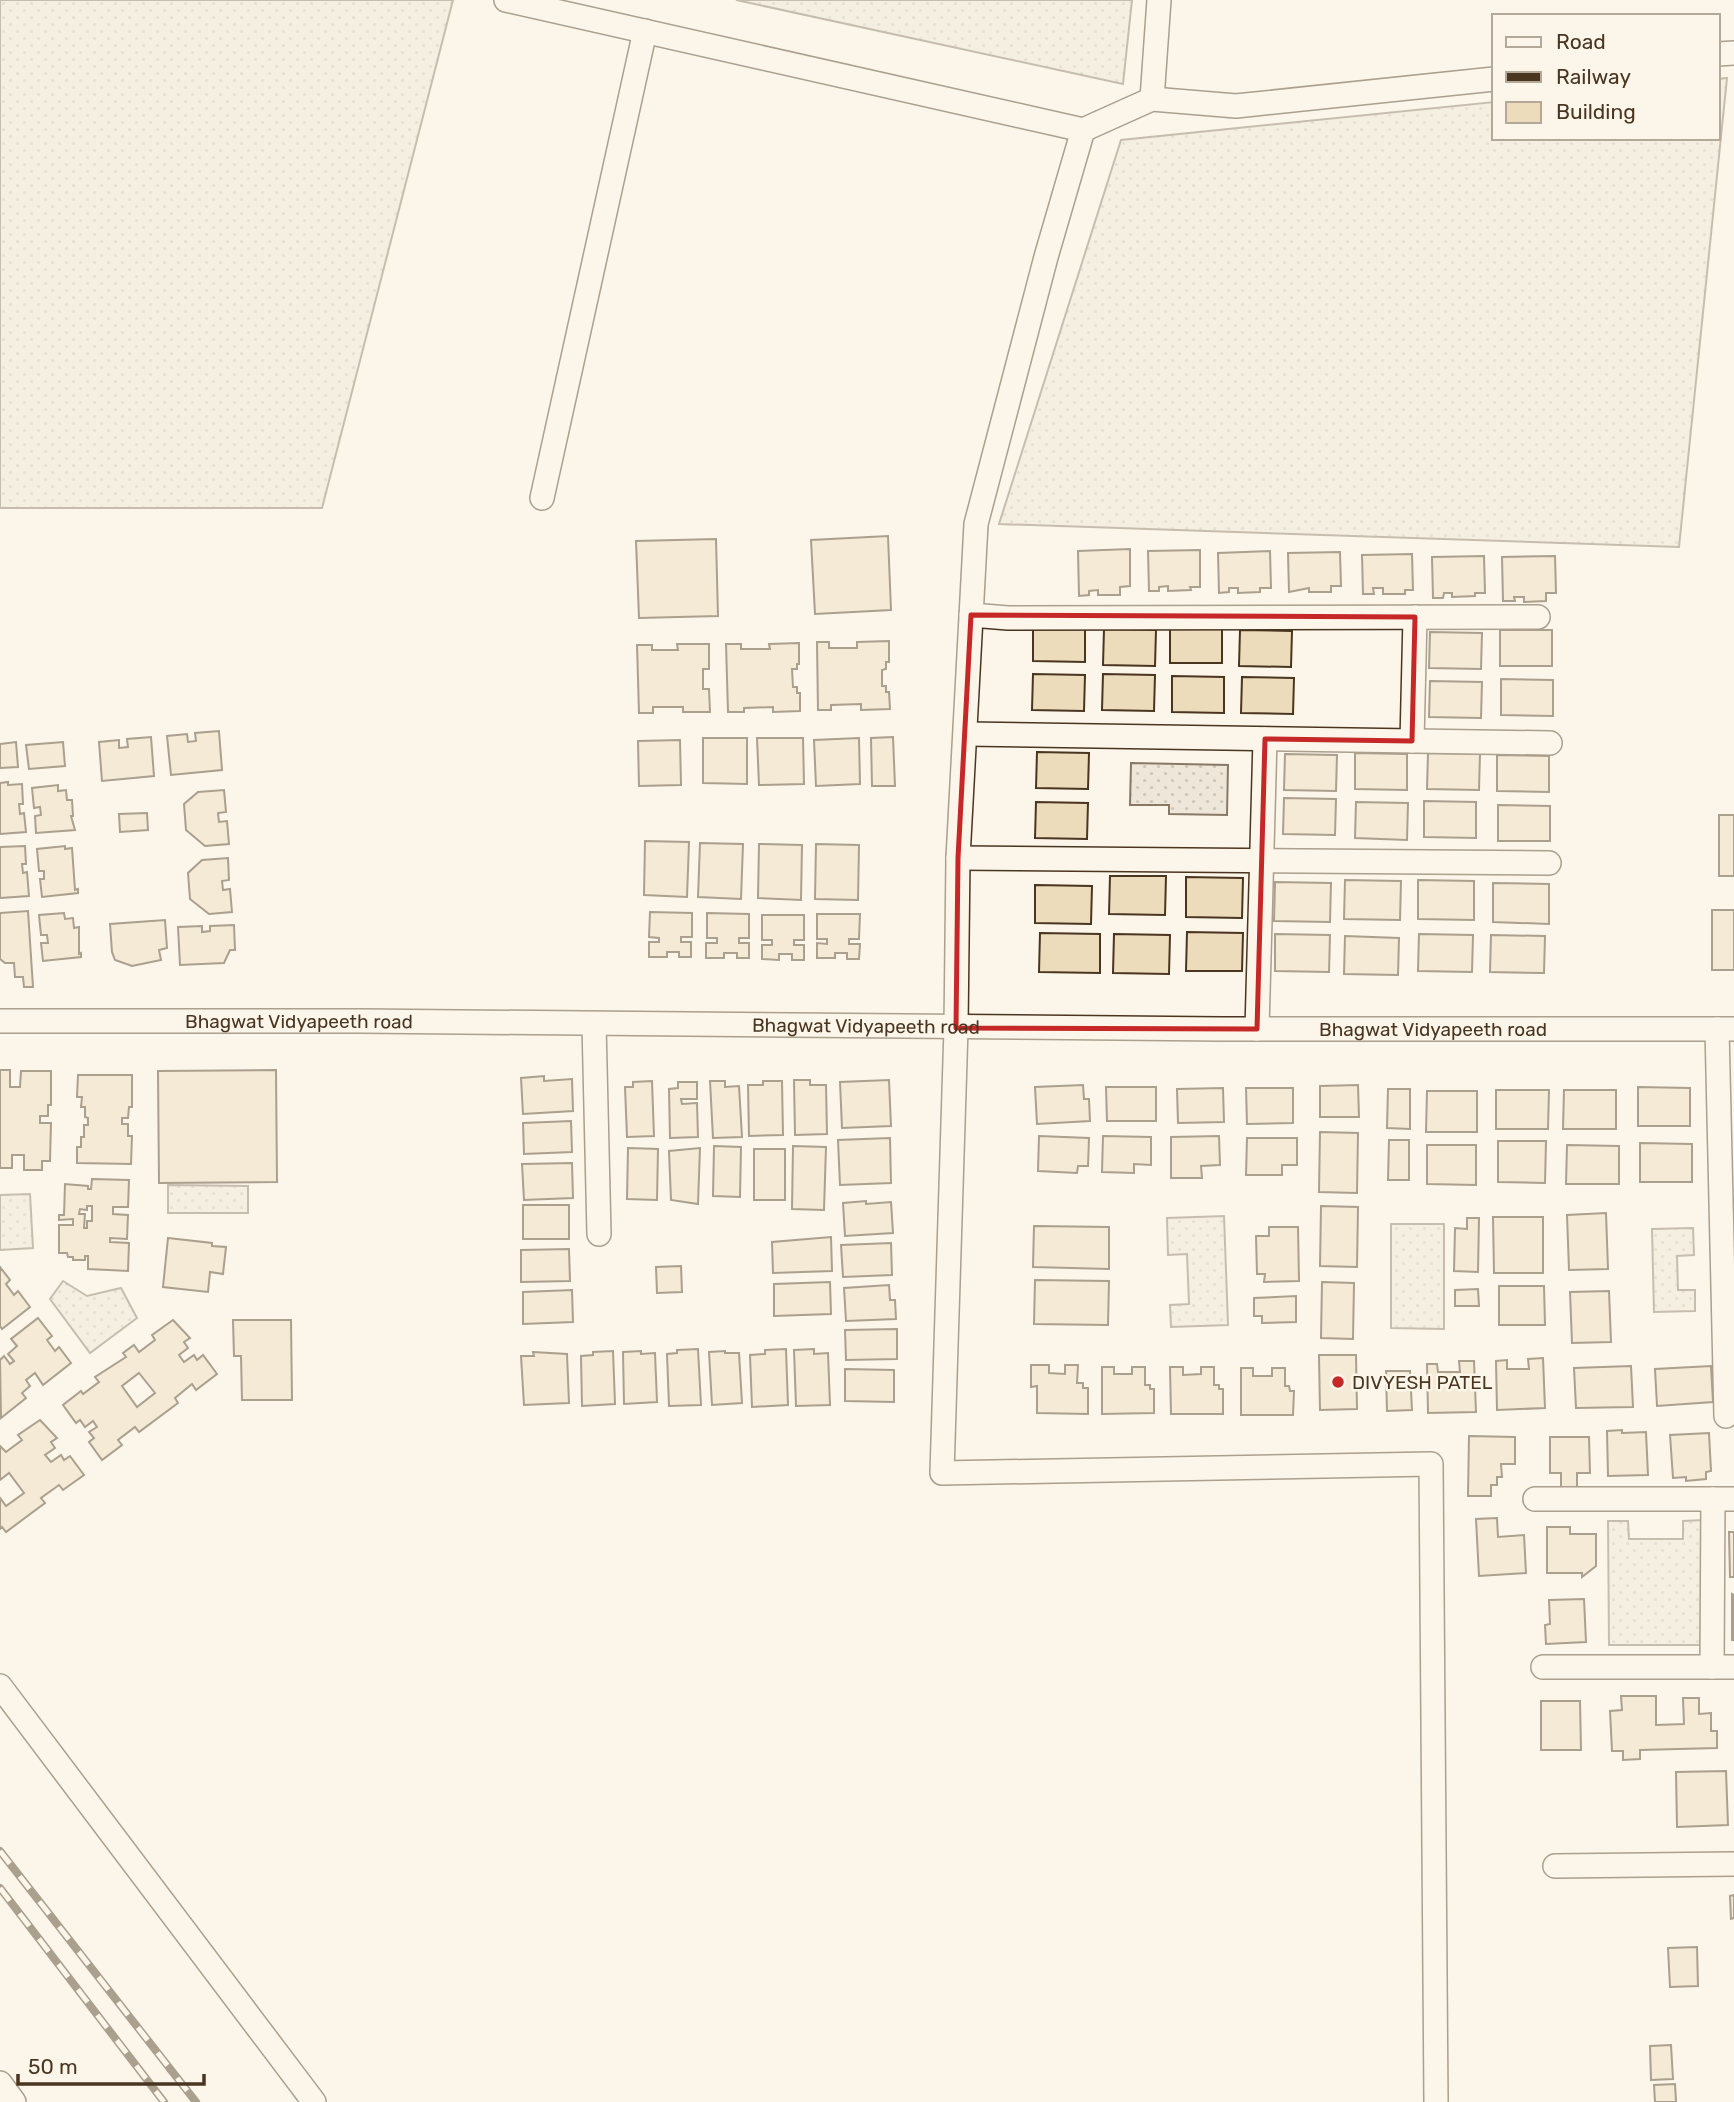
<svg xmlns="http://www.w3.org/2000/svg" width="1734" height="2102" font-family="Rubik,sans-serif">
<defs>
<pattern id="grass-dots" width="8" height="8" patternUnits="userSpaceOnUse" patternTransform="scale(1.75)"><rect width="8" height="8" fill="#ede6d9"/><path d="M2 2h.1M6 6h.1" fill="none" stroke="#cdc6ba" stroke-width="1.8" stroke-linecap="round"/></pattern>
</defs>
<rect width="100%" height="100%" fill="#fbf6e9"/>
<g fill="url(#grass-dots)" stroke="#887966" stroke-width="2">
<polygon points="0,0 453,0 322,508 0,508"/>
<polygon points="736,0 1132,0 1123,84"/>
<polygon points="1727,78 1679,547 999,524 1121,140 1494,102 1494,138 1718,138 1718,79"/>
<polygon points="1131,763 1228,765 1227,815 1169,814 1169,805 1130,805"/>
<polygon points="168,1185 248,1186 248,1213 168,1213"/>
<polygon points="30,1194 33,1248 0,1250 0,1195"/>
<polygon points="1224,1216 1228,1325 1171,1327 1170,1305 1189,1304 1187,1254 1168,1255 1167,1218"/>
<polygon points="1391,1224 1444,1224 1444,1329 1391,1328"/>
<polygon points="1693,1228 1694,1255 1677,1256 1678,1290 1695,1290 1695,1311 1654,1312 1652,1229"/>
<polygon points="63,1281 87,1296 121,1288 137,1318 90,1353 50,1299"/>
<polygon points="1703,1520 1704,1645 1609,1645 1608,1521 1628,1521 1629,1539 1683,1539 1683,1521"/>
</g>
<g fill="#ecdcbc" stroke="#4a3520" stroke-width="2" fill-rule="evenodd">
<polygon points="888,536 891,610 815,614 811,540"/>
<polygon points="716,539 718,616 639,618 636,541"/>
<polygon points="1130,549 1130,586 1120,587 1120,595 1098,595 1098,590 1089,591 1089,595 1079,596 1078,551"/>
<polygon points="1200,550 1200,587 1190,587 1191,590 1168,591 1168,586 1159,587 1159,591 1149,591 1148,551"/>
<polygon points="1270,551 1271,588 1260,588 1260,592 1238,593 1238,588 1229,588 1229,592 1219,593 1218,553"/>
<polygon points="1340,552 1341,586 1331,586 1331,592 1309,592 1309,588 1289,592 1288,553"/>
<polygon points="1412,554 1413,590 1405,590 1405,594 1383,594 1383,588 1373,588 1374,594 1363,594 1362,555"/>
<polygon points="1484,556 1485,593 1475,593 1475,596 1452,597 1452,593 1444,593 1443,598 1433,598 1432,557"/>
<polygon points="1555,556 1556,593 1546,593 1546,601 1524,602 1524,597 1514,597 1515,601 1503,601 1502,557"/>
<polygon points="1033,625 1085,626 1085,662 1033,661"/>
<rect x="1170" y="627" width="52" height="36"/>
<polygon points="1104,629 1156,630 1155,666 1103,665"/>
<polygon points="1240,630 1292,631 1291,667 1239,666"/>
<rect x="1500" y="630" width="52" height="36"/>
<polygon points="1430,632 1482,633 1481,669 1429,668"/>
<polygon points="889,641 889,662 886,662 886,669 882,670 882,686 886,686 886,692 889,692 890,709 861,710 861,704 831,705 831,710 818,710 817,642 829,642 829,648 857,648 857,642"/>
<polygon points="799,643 799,664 797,664 797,669 792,669 793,687 797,687 797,693 800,693 800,711 773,712 773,707 744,708 744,712 728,712 726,644 741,644 741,649 770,649 769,644"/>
<polygon points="677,644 709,644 709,669 703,669 703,689 709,689 710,712 683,712 683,707 653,707 653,713 639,713 637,645 652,645 652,650 678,650"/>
<polygon points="1033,674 1085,675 1084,711 1032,710"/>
<polygon points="1103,674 1155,675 1154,711 1102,710"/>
<polygon points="1172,676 1224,677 1224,713 1172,712"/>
<polygon points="1242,677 1294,678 1293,714 1241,713"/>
<polygon points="1501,679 1553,680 1553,716 1501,715"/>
<polygon points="1430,681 1482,682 1481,718 1429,717"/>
<polygon points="219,731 222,770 171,775 167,736 187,734 188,742 196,741 195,733"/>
<polygon points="151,737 154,776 102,781 99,742 119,740 119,748 128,747 127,739"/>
<polygon points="893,737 895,786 872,786 871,738"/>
<polygon points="703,738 747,738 747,784 703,783"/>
<polygon points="757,738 803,738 804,784 759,785"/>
<polygon points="859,738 860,784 816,786 814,740"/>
<polygon points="680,740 681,785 639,786 638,741"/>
<polygon points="16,742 18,767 0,768 0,744"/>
<polygon points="63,742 65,766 29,769 26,745"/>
<polygon points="1037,752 1089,753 1088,789 1036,788"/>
<polygon points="1355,753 1407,754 1407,790 1355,789"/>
<polygon points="1428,753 1480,754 1479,790 1427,789"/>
<polygon points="1285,754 1337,755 1336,791 1284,790"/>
<polygon points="1497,755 1549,756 1549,792 1497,791"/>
<polygon points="8,782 8,785 22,784 23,804 19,804 20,814 24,813 26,832 0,834 0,783"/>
<polygon points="58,785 58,791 66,790 67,800 72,800 73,816 71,816 75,830 36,833 35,816 41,815 40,807 34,808 32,788"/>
<polygon points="224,790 226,812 218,813 219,822 227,821 229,844 205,846 186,830 184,804 198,792"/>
<polygon points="1284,798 1336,799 1335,835 1283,834"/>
<polygon points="1424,801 1476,802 1476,838 1424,837"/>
<polygon points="1036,802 1088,803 1087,839 1035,838"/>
<polygon points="1356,802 1408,803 1407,840 1355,838"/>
<polygon points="1498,805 1550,806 1550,841 1498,841"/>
<polygon points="147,813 148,830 120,832 119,814"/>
<rect x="1719" y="815" width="15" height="61"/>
<polygon points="645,841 689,842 687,897 644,895"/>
<polygon points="700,843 743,844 741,899 698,897"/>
<polygon points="759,844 802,845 801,900 758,898"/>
<polygon points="816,844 859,845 858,900 815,899"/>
<polygon points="25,846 26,864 22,864 23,873 27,872 29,896 0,898 0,847"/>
<polygon points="65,846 65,849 72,848 75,890 78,889 78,893 42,897 40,879 44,879 44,871 39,871 37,849"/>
<polygon points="228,858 229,880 222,881 223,890 230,889 232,912 209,914 190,899 188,873 202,860"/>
<polygon points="1110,876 1166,876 1165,915 1109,914"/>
<polygon points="1186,877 1243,878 1242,918 1186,917"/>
<polygon points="1345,880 1401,881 1400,920 1344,919"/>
<polygon points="1418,880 1474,881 1474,920 1418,919"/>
<polygon points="1275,882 1331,883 1330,922 1274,921"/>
<polygon points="1493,883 1549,884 1549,924 1493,922"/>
<polygon points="1035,885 1092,886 1091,924 1035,923"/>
<rect x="1712" y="910" width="22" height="60"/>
<polygon points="28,911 33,987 24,987 23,977 15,977 14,963 5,963 0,959 0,913"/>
<polygon points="650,912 692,913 692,937 681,937 681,942 691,942 691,957 679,957 679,952 667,952 667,957 649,957 649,942 659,942 659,938 649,937"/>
<polygon points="64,913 65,919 73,918 74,928 79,927 79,954 81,953 81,957 43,961 41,943 48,943 47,935 41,935 39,915"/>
<polygon points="707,913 749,914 749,938 739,938 739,943 749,943 749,958 737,958 737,953 724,953 724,958 706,958 706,943 717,943 717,938 707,938"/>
<polygon points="817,914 860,914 859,939 849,939 849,944 860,944 859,959 847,959 847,953 835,953 835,958 817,958 817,943 827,944 827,939 817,939"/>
<polygon points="762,915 804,915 804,940 794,940 794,945 804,945 804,960 792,960 792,954 779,954 779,960 762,959 762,945 772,945 772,940 762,940"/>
<polygon points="165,920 167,948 159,950 161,960 132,966 115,960 112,952 110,924"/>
<polygon points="234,925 235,950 230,950 224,963 180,965 178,927 202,926 202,932 210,931 210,926"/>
<polygon points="1187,932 1243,933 1242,971 1186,971"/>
<polygon points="1040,933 1100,934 1100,973 1039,972"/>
<polygon points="1114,934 1170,935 1169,974 1113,973"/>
<polygon points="1275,934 1330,935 1329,972 1275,971"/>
<polygon points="1419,934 1473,935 1472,972 1418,971"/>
<polygon points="1491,935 1545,936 1544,973 1490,972"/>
<polygon points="1345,936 1399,938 1398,975 1344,974"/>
<polygon points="0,1070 10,1070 10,1087 20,1087 21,1071 51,1071 51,1105 48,1105 48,1116 40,1116 40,1123 51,1123 50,1161 42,1161 42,1170 24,1170 24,1155 12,1155 12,1168 0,1168"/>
<polygon points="276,1070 277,1182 159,1183 158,1071"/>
<polygon points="78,1075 132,1075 132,1107 129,1107 128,1118 122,1118 122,1124 128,1124 128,1136 132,1136 131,1164 77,1163 77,1147 81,1147 81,1137 84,1137 84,1125 88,1125 88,1118 85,1117 85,1107 81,1107 82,1097 77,1097"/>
<polygon points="544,1076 544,1081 572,1079 573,1111 523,1114 521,1078"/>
<polygon points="794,1080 810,1080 810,1085 826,1085 827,1134 795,1135"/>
<polygon points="889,1080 891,1126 842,1128 840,1082"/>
<polygon points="652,1081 654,1136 627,1137 625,1087 633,1087 633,1082"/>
<polygon points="710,1081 725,1081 725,1087 739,1086 742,1137 713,1138"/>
<polygon points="763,1081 782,1081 783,1135 749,1136 748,1085 763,1085"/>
<polygon points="678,1082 697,1082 697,1099 681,1099 682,1104 697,1103 698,1137 670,1138 669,1089 678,1088"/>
<polygon points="1083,1085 1084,1099 1089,1099 1090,1121 1037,1124 1035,1087"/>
<polygon points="1358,1085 1359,1117 1320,1117 1320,1086"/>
<polygon points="1106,1087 1156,1087 1156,1121 1107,1121"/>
<polygon points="1638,1087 1690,1088 1690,1126 1638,1126"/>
<polygon points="1223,1088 1224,1122 1178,1123 1177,1089"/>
<polygon points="1246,1088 1293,1088 1293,1123 1247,1124"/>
<polygon points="1388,1089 1410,1089 1410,1129 1387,1128"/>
<polygon points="1496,1090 1549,1090 1548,1129 1496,1129"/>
<polygon points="1564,1090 1616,1090 1616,1129 1563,1129"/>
<polygon points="1427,1091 1477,1091 1477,1132 1426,1132"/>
<polygon points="571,1121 572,1152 524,1154 523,1123"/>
<polygon points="1320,1132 1358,1133 1357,1193 1319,1192"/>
<polygon points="1039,1136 1089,1138 1088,1166 1078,1166 1077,1173 1038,1171"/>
<polygon points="1103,1136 1151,1137 1151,1165 1134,1164 1134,1173 1102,1172"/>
<polygon points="1219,1136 1220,1165 1201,1166 1202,1178 1171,1178 1171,1137"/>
<polygon points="890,1138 891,1183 840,1185 838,1140"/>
<polygon points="1247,1138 1297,1138 1297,1165 1282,1165 1282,1175 1246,1175"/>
<polygon points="1389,1140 1409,1140 1409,1180 1388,1180"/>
<polygon points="1498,1141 1546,1141 1545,1183 1498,1182"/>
<polygon points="1640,1143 1692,1144 1692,1182 1640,1182"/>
<polygon points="1427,1145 1476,1145 1476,1185 1427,1184"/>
<polygon points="1567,1145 1619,1146 1619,1184 1566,1184"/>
<polygon points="714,1146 741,1147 740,1197 713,1196"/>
<polygon points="793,1146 826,1147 824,1210 792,1209"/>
<polygon points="628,1148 658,1149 657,1200 627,1199"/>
<polygon points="700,1148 698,1204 671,1200 669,1151"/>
<rect x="754" y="1149" width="31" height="51"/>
<polygon points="572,1163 573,1198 524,1200 522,1164"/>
<path d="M 92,1179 L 129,1180 L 128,1207 L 113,1207 L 113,1214 L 128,1215 L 127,1239 L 110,1238 L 110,1242 L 129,1243 L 128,1271 L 88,1269 L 88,1256 L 85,1256 L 85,1260 L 73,1260 L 73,1257 L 68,1257 L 67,1253 L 59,1253 L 59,1225 L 73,1225 L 73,1219 L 59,1220 L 59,1215 L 64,1215 L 65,1184 L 88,1186 L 88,1189 L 91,1189 ZM 87,1206 L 92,1206 L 92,1221 L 87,1221 L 87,1228 L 84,1228 L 85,1214 L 79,1214 L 80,1209 L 87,1210 Z"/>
<polygon points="866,1201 866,1204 891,1202 893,1233 845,1236 843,1203"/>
<rect x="523" y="1205" width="46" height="34"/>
<polygon points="1321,1206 1358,1207 1357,1267 1320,1266"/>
<polygon points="1606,1213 1608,1269 1569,1270 1567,1215"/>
<polygon points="1493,1217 1543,1217 1543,1273 1494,1273"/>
<polygon points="1467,1218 1479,1218 1478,1272 1454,1271 1455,1228 1467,1229"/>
<polygon points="1034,1226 1109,1227 1109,1269 1033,1267"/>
<polygon points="1269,1227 1298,1227 1299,1281 1264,1282 1265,1274 1257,1274 1256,1236 1269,1236"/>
<polygon points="831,1237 832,1271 773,1273 772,1242"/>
<polygon points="168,1238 212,1243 212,1246 226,1247 223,1274 210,1272 208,1292 163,1287"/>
<polygon points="891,1243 892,1275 843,1277 841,1245"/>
<polygon points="569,1249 570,1281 521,1282 521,1250"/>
<polygon points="681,1266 682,1292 657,1293 656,1267"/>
<polygon points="0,1267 10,1280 6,1284 14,1295 18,1291 30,1307 2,1329 0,1326"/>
<polygon points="1035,1280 1109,1281 1108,1325 1034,1324"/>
<polygon points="830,1282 831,1314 774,1316 774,1284"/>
<polygon points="1322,1282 1354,1283 1353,1339 1321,1338"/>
<polygon points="889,1285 890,1300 895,1300 896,1319 846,1321 844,1288"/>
<polygon points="1499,1286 1544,1286 1545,1325 1499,1325"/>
<polygon points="1478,1289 1479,1306 1455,1306 1455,1290"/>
<polygon points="572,1290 573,1322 523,1324 523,1292"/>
<polygon points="1609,1291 1611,1342 1572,1343 1570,1292"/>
<polygon points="1296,1296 1296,1322 1262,1323 1262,1316 1254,1316 1254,1298"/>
<polygon points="38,1318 52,1336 47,1340 55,1351 59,1347 71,1363 43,1385 35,1373 26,1380 30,1386 22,1393 26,1398 1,1418 0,1360 4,1356 10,1364 14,1361 8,1354 17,1346 11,1339"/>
<path d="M 173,1320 L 190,1338 L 184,1342 L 188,1348 L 179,1355 L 184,1362 L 194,1355 L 197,1360 L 203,1355 L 217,1374 L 196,1390 L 192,1384 L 175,1398 L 178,1403 L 139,1432 L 135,1427 L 118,1440 L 122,1445 L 102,1460 L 89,1442 L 94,1438 L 89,1432 L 97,1427 L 93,1421 L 85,1427 L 80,1420 L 76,1423 L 63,1405 L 81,1391 L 83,1394 L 99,1382 L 95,1377 L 126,1357 L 123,1353 L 134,1345 L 139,1352 L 155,1340 L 152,1335 ZM 139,1373 L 155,1393 L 137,1407 L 122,1386 Z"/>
<polygon points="233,1320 291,1320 292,1400 242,1400 241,1356 234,1356"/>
<polygon points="897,1329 897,1359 846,1360 845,1330"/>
<polygon points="698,1349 701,1405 669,1406 667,1354 677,1353 677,1350"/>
<polygon points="786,1349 788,1405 752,1407 750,1355 765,1354 765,1350"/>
<polygon points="814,1349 814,1354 828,1353 830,1405 796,1406 794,1350"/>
<polygon points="613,1351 615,1404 582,1406 581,1356 593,1355 593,1352"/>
<polygon points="641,1351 641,1354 655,1353 657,1402 624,1404 623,1352"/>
<polygon points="725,1351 725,1353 739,1353 742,1403 712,1405 709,1352"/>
<polygon points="533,1352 567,1354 569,1403 524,1405 521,1356 534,1356"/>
<polygon points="1319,1355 1356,1355 1357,1409 1320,1410"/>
<polygon points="1543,1358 1545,1408 1497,1410 1496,1361 1507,1360 1507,1369 1529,1369 1528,1359"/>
<polygon points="1459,1361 1474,1361 1476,1412 1428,1413 1427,1364 1437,1364 1438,1372 1460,1372"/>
<polygon points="1031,1365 1049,1365 1049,1373 1065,1374 1065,1365 1078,1365 1077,1383 1083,1383 1083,1388 1088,1388 1088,1414 1037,1413 1037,1386 1031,1387"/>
<polygon points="1631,1366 1633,1407 1576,1408 1574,1368"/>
<polygon points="1711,1366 1713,1402 1657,1406 1655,1369"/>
<polygon points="1102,1367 1114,1367 1114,1374 1132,1374 1132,1367 1145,1367 1145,1385 1150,1385 1150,1389 1154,1389 1154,1413 1102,1414"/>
<polygon points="1170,1367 1183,1367 1183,1375 1201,1374 1201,1367 1214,1367 1214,1385 1219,1385 1219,1389 1223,1389 1223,1414 1171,1414"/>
<polygon points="1241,1368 1253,1368 1253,1376 1272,1376 1272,1368 1285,1368 1285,1386 1289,1386 1290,1391 1294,1391 1293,1415 1241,1415"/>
<polygon points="845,1369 894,1370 894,1402 845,1401"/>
<polygon points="1386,1371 1410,1371 1412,1410 1387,1411"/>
<polygon points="40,1420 57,1438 51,1442 55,1448 45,1455 51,1462 61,1455 64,1460 70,1456 84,1475 63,1490 59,1485 41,1498 45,1503 6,1532 2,1527 0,1529 0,1498 6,1506 24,1493 9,1473 0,1480 0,1446 6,1452 22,1440 18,1435"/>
<polygon points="1622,1430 1622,1433 1646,1432 1648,1475 1608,1476 1607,1431"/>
<polygon points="1709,1433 1711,1471 1706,1472 1706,1479 1686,1481 1686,1477 1673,1478 1670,1435"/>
<polygon points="1469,1436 1515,1437 1515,1464 1501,1464 1502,1477 1497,1477 1497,1485 1491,1485 1491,1496 1468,1496"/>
<polygon points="1550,1437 1589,1437 1590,1473 1577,1473 1577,1487 1561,1487 1561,1473 1550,1473"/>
<polygon points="1497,1518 1498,1537 1524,1535 1526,1573 1479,1576 1476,1519"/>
<polygon points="1547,1527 1570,1527 1570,1534 1596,1534 1596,1566 1582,1577 1582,1573 1547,1573"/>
<polygon points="1729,1532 1734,1532 1734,1577 1730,1577"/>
<polygon points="1732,1594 1734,1595 1734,1640 1732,1640"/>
<polygon points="1584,1599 1586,1642 1546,1644 1545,1625 1550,1624 1549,1600"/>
<polygon points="1621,1696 1656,1696 1656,1725 1684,1724 1683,1698 1699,1698 1699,1714 1711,1713 1711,1731 1717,1731 1717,1748 1640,1750 1640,1759 1623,1760 1623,1751 1612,1751 1610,1711 1622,1710"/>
<polygon points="1541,1701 1580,1701 1581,1750 1541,1750"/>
<polygon points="1726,1771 1728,1825 1677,1827 1676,1772"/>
<polygon points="1734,1895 1734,1918 1731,1919 1730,1896"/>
<polygon points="1697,1947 1698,1986 1670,1987 1668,1948"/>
<polygon points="1671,2045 1673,2079 1651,2080 1650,2046"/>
<polygon points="1675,2084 1676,2102 1655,2102 1654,2085"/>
</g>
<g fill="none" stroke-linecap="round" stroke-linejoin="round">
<defs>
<g id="street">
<polyline points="506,0 1083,130"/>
<polyline points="1159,0 1152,99 1083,130 1046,257 976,524 958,858 956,1028 942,1473 1431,1464 1436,2102"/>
<polyline points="1718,54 1734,53"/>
<polyline points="1152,99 1236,106 1494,79"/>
<polyline points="542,498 645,31"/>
<polyline points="971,615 1008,618 1538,617"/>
<polyline points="966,734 1550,743"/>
<polyline points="1412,741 1415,617"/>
<polyline points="958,858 1549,863"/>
<path id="s1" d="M 0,1021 L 361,1021 L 1221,1029 L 1734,1029"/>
<polyline points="594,1024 599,1234"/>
<polyline points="1257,1029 1265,739"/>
<polyline points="1717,1029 1726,1416"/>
<polyline points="1535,1499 1734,1499"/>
<polyline points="1543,1667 1734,1667"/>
<polyline points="1712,1667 1713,1499"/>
<polyline points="0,1686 314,2102"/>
<polyline points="1555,1866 1734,1864"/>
<polyline points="0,2083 14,2102"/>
</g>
</defs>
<use href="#street" stroke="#4a3520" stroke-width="26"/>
<use href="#street" stroke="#fbf6e9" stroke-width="23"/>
<defs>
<g id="rail">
<polyline points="0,1851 196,2102"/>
<polyline points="0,1888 164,2102"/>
</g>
</defs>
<use href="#rail" stroke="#4a3520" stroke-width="8"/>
<use href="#rail" stroke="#fbf6e9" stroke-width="5" stroke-dasharray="16" stroke-linecap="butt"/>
</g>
<path d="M0 0H1734V2102H0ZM 971,615 L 1415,617 L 1412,741 L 1265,739 L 1257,1029 L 956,1028 L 958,858 Z" fill="#fbf6e9" fill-opacity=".55" fill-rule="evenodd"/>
<path fill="none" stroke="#c62828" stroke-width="5" stroke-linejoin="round" d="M 971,615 L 1415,617 L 1412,741 L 1265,739 L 1257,1029 L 956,1028 L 958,858 Z"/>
<circle fill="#c62828" stroke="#fbf6e9" stroke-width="2.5" cx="1338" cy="1382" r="7"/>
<g text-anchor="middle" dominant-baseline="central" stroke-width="5" stroke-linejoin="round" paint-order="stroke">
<g font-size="19" fill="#4a3520" stroke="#fbf6e9">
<text stroke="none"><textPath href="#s1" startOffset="299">Bhagwat Vidyapeeth road</textPath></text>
<text stroke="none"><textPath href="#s1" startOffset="866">Bhagwat Vidyapeeth road</textPath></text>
<text stroke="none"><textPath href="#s1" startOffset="1433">Bhagwat Vidyapeeth road</textPath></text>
</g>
<g font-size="19" fill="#4a3520" stroke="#fbf6e9" text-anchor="start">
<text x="1352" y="1382">DIVYESH PATEL</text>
</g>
</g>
<rect x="1492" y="14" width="228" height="126" fill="#fbf6e9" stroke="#b4a999" stroke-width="2"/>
<rect x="1506" y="37" width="35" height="10" fill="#fbf6e9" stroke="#b4a999" stroke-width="2"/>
<text x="1556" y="49" font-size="21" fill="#4a3520">Road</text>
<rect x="1506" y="72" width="35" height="10" fill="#4a3520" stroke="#b4a999" stroke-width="2"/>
<text x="1556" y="84" font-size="21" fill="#4a3520">Railway</text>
<rect x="1506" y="102" width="35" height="21" fill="#ecdcbc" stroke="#b4a999" stroke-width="2"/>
<text x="1556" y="119" font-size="21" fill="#4a3520">Building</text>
<path d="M18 2074v10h186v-10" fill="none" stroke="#4a3520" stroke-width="3.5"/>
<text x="28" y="2074" font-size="21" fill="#4a3520" stroke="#fbf6e9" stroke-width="5" paint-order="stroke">50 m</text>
</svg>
